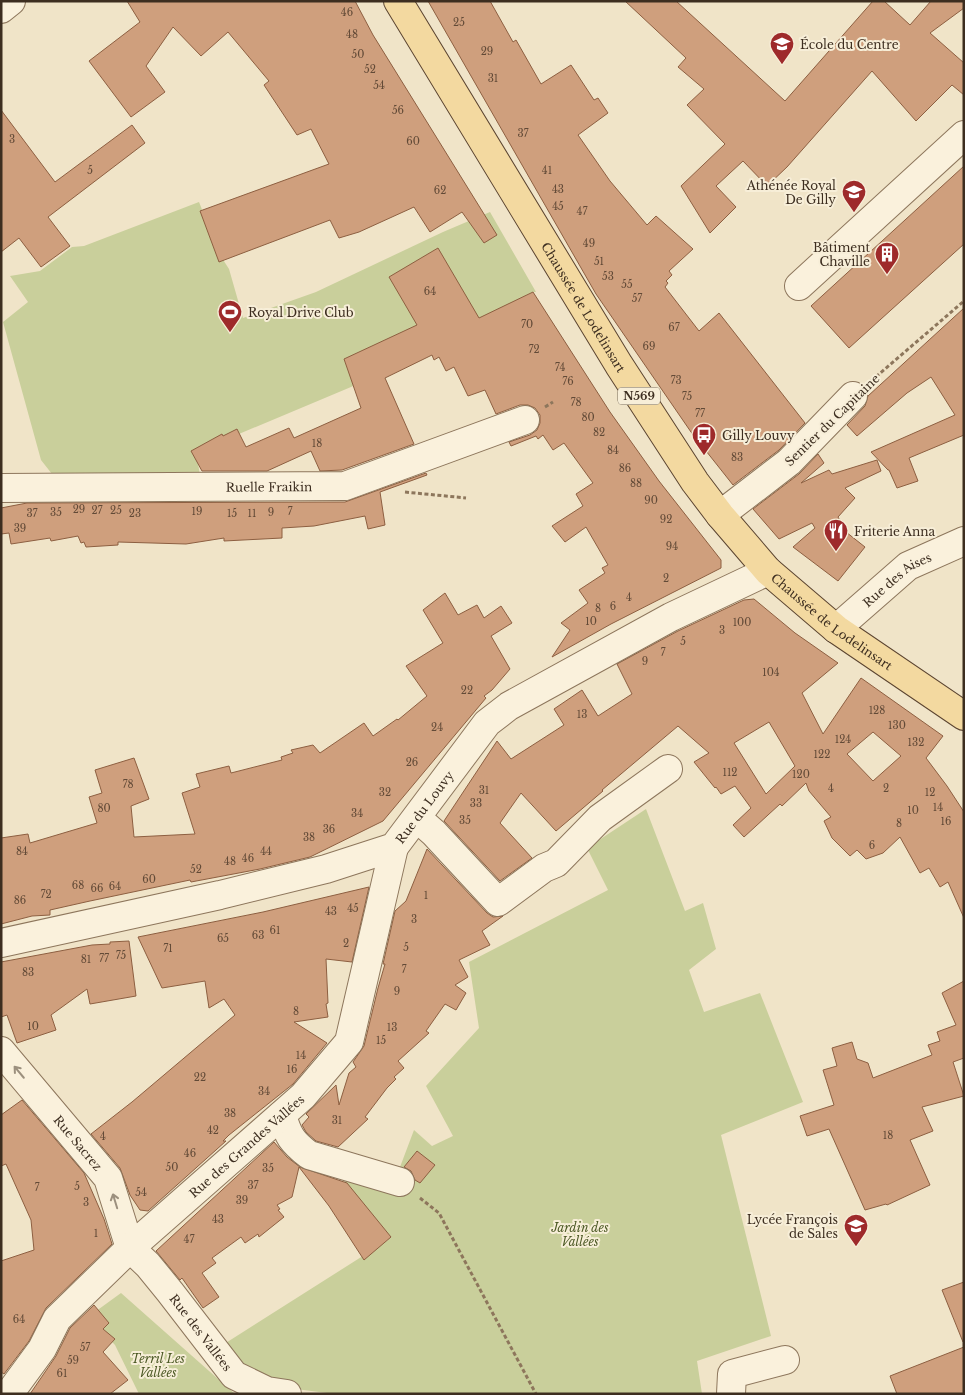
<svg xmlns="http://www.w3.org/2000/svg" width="965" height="1395" font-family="'Libre Baskerville',serif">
<rect width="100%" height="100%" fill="#f0e4c8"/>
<g fill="#c9cf9b">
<polygon points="199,202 220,255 229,269 243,318 316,292 443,232 490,212 536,292 533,292 351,387 227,439 196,449 200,476 52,474 41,460 3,322 28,302 10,276 40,271 72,247 84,246"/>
<polygon points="646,809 685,911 703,903 716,949 689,970 704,1012 760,993 803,1102 721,1135 771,1336 697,1361 702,1394 335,1394 280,1387 231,1361 221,1346 388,1240 337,1172 341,1167 404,1197 397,1175 414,1130 432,1146 453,1136 426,1086 479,1028 469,962 608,890 587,848"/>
<polygon points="121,1293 235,1394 139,1394 115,1345 88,1317"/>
</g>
<g fill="#cf9f7d" stroke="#8d5f41" fill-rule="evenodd">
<polygon points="127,1 355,1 373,35 497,235 484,243 462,212 430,232 414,207 359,232 339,238 330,220 219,262 200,211 329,164 311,129 297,135 264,85 269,81 228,32 201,56 173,27 146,66 165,92 131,117 89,61 140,22"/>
<polygon points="428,1 490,1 513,42 516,40 541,84 571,65 594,100 598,98 608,113 578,135 610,181 647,225 656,216 693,249 669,271 672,275 666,281 668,283 665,287 699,331 719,313 805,423 779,450 733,485 691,432 596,294"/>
<polygon points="625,1 676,1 785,101 873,1 884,1 910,25 931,1 964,1 964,8 930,33 964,63 964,95 952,85 916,121 872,71 787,167 767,186 743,161 716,186 736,207 710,233 681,186 725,144 687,105 704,89 678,67 686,58"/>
<polygon points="1,110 55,182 132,125 145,143 48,217 70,246 41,267 19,238 1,252"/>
<polygon points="964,166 964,244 849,348 811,306"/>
<polygon points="438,248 479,318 533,292 610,412 659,481 721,560 721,568 611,624 552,657 570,630 561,623 588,603 579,590 605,573 602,568 608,565 586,527 565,542 552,526 583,506 576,494 593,483 564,443 553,450 543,435 538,439 536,436 511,446 509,442 530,435 537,430 540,423 540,415 535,408 528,405 520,405 496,414 485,390 468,396 454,367 446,371 439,357 434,360 432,355 385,378 414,444 342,470 320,471 311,451 267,471 202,471 191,451 222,434 223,436 237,429 246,447 289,428 294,438 361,408 344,359 417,325 389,277"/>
<polygon points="964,308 964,435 909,458 918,481 897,488 889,470 888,470 871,452 955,415 931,377 907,393 857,436 847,425 865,406 868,396"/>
<polygon points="818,454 824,463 801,483 829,470 832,474 877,460 881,471 845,488 855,498 838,517 846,532 865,547 838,581 793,547 815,528 812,523 779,539 753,509 799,474"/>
<polygon points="426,473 427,475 380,492 385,525 368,529 365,516 314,526 282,528 282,538 224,541 224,538 186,544 118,542 118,545 86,547 84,542 81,543 78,536 51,541 50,538 11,544 9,533 1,534 1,508 27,503 345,502"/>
<polygon points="445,593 458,615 477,605 484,618 501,606 512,623 491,636 510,669 492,690 484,696 486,698 383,821 310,857 260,869 191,882 190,880 90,901 50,910 50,915 32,916 1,924 1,838 28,834 30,843 97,823 89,797 102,793 95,770 134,758 149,799 131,806 134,837 195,834 182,793 200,787 196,774 229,766 231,773 282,760 281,757 293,753 291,750 313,745 320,753 364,723 373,736 397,719 398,720 427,696 406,666 443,643 423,610"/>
<path d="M 754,599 L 795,633 L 838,663 L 802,693 L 823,734 L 861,678 L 943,736 L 926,758 L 947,786 L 964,812 L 964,918 L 948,882 L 940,887 L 929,868 L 920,873 L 900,837 L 883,853 L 866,859 L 857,850 L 850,856 L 832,838 L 824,821 L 831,817 L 809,791 L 806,783 L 782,806 L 780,804 L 744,837 L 733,825 L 751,808 L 735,786 L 721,794 L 716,787 L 715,788 L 694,762 L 709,753 L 678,726 L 602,790 L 603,791 L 556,831 L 521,793 L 500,823 L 532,858 L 500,881 L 444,821 L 497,741 L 511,759 L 564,725 L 554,709 L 582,690 L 598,716 L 632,694 L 617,664 L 678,631 L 744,600 ZM 769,722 L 795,766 L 766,794 L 734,743 ZM 873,732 L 901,756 L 873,781 L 847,754 Z"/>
<polygon points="427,849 487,913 493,917 503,916 482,931 490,945 459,960 468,977 455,985 466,993 456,1010 445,1004 426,1031 429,1033 398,1061 404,1068 394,1077 396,1079 387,1088 365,1117 368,1119 338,1147 316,1141 306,1132 302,1125 309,1117 306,1114 336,1085 339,1105 349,1073 356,1067 353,1062 364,1046 378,988 385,964 383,964 395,911 406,901"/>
<polygon points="369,887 352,962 326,959 328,1003 326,1004 328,1017 294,1022 327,1043 293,1084 229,1135 223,1141 226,1141 148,1211 140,1210 130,1195 120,1168 91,1134 132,1102 235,1015 224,999 209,1008 205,981 162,988 138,937 263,912"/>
<polygon points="129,941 136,996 90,1004 87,989 51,1015 56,1030 17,1043 7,1015 1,1017 1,962 92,945 110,944 110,942"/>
<polygon points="964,981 964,1058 953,1062 964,1096 922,1107 933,1131 910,1140 930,1185 887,1205 886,1204 865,1210 829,1129 807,1136 800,1116 834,1105 823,1070 837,1066 832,1048 852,1042 857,1059 868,1063 873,1078 932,1055 928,1045 940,1041 937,1032 956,1025 942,993"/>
<polygon points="22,1100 84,1173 104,1219 112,1244 46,1308 29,1341 4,1374 1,1372 1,1261 34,1250 31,1220 6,1164 1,1166 1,1115"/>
<polygon points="274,1142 287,1157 300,1167 347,1183 391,1237 364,1260 329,1206 299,1167 292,1197 277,1205 280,1209 278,1210 284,1217 259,1237 258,1234 245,1243 241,1237 212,1258 216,1263 202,1273 219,1297 203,1308 182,1278 180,1280 156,1251"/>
<polygon points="417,1151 435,1165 420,1183 415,1180 411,1171 404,1167"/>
<polygon points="964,1282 964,1342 963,1342 942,1290"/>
<polygon points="94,1305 109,1323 103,1329 115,1339 103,1352 128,1380 110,1394 30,1394 56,1356 70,1328"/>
<polygon points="964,1347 964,1394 897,1394 890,1376"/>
</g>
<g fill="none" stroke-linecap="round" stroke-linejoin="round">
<defs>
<g id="minor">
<polyline points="1,9 11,1"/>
<polyline points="799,286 964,135"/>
<path id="s1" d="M 1,488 L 345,486 L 525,420"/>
<polyline points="720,515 789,462 853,396"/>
<path id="s2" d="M 836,629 L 908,566 L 964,541"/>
<polyline points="417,818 434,833 498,902 544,868 556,863 600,818 668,769"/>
<path id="s3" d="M 1,943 L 220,895 L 326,869 L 394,847 L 487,723 L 509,706 L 671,617 L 768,571"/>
<path id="s4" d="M 1,1051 L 108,1178 L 130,1248 L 148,1265 L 170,1292 L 234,1375 L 267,1391 L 287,1394"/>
<path d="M 282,1115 C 288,1136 292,1142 309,1155 L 400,1182"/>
<path id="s5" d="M 9,1394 L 42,1349 L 57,1319 L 130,1248 L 303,1096 L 349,1042 L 394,847"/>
<polyline points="731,1394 732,1374 785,1360"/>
</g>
<g id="major">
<path id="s6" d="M 398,1 L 619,365 L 695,482 L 720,515 L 768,571 L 836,629 L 964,716"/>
</g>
</defs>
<use href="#minor" stroke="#8d765c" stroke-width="30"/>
<use href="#major" stroke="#5b4430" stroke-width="30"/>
<g stroke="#8d765c" stroke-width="3" stroke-dasharray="4 2.5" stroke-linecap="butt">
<polyline points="871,381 964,301"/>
<polyline points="545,407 553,402"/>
<polyline points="405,492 466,498"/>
<polyline points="420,1198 439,1213 536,1394"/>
</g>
<use href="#minor" stroke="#faf1dc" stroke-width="28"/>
<use href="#major" stroke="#f3d9a0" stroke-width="28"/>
</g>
<defs><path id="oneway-shaft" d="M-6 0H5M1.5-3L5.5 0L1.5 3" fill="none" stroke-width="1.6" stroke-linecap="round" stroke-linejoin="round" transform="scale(1.25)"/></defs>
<g stroke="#9c907e">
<use href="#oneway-shaft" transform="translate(19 1072) rotate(-130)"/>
<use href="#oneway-shaft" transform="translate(115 1201) rotate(-107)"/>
</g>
<defs>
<symbol id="school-pin" viewBox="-11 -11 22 30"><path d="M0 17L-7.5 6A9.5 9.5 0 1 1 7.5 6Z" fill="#9e2a2b" stroke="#f7eed8"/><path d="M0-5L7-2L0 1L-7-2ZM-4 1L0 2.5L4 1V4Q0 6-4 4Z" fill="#fff"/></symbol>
<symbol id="building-pin" viewBox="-11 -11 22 30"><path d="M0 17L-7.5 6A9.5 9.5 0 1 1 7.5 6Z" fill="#9e2a2b" stroke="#f7eed8"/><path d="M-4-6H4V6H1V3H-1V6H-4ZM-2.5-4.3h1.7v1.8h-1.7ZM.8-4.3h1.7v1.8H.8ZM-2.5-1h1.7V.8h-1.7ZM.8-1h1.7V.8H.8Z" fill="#fff"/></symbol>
<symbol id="stadium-pin" viewBox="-11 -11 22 30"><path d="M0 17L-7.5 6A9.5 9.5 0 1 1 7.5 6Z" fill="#9e2a2b" stroke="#f7eed8"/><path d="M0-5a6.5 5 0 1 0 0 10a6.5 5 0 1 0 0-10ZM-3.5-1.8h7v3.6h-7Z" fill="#fff"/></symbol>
<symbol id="bus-pin" viewBox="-11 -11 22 30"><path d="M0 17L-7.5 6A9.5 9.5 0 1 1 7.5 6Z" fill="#9e2a2b" stroke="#f7eed8"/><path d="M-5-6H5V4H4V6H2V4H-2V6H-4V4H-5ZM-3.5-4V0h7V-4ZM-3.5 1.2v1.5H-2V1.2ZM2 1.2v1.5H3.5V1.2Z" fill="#fff"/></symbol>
<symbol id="restaurant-pin" viewBox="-11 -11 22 30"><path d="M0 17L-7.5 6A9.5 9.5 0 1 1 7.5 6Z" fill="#9e2a2b" stroke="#f7eed8"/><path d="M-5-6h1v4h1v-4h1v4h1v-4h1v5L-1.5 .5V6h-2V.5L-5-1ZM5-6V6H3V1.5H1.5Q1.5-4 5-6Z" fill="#fff"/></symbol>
</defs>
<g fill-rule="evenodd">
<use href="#school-pin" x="768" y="30" width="28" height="38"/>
<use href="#school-pin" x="840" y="178" width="28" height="38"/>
<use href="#building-pin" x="873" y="240" width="28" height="38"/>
<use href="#stadium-pin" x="216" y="298" width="28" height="38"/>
<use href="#bus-pin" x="690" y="421" width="28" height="38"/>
<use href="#restaurant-pin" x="822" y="517" width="28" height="38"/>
<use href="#school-pin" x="842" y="1212" width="28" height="38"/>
</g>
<g text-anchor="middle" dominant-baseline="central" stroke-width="4" stroke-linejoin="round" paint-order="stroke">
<g font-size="10" fill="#624a37">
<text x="347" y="12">46</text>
<text x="459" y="22">25</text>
<text x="352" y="34">48</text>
<text x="487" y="51">29</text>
<text x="358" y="54">50</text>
<text x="370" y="69">52</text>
<text x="493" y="78">31</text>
<text x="379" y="85">54</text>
<text x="398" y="110">56</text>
<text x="523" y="133">37</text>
<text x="12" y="139">3</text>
<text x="413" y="141">60</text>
<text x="90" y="170">5</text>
<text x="547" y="170">41</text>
<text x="558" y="189">43</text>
<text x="440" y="190">62</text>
<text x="558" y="206">45</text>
<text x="582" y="211">47</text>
<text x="589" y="243">49</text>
<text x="599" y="261">51</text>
<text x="608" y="276">53</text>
<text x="627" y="284">55</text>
<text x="430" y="291">64</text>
<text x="637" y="298">57</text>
<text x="527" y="324">70</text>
<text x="674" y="327">67</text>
<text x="649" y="346">69</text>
<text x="534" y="349">72</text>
<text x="560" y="367">74</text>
<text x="676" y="380">73</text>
<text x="568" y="381">76</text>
<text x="687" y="396">75</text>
<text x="576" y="402">78</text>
<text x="700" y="413">77</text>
<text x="588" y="417">80</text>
<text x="599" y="432">82</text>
<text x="317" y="443">18</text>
<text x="613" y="450">84</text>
<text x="737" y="457">83</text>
<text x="625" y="468">86</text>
<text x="636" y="483">88</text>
<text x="651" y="500">90</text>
<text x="79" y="509">29</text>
<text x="97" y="510">27</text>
<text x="116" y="510">25</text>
<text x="197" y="511">19</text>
<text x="290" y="511">7</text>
<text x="56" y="512">35</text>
<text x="271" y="512">9</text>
<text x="32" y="513">37</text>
<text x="135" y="513">23</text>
<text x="232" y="513">15</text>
<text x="252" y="513">11</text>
<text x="666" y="519">92</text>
<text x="20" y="528">39</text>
<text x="672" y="546">94</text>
<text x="666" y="578">2</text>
<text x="629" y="597">4</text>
<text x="613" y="606">6</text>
<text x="598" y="608">8</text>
<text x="591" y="621">10</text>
<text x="742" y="622">100</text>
<text x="722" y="630">3</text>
<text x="683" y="641">5</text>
<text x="663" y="652">7</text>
<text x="645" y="661">9</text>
<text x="771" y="672">104</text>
<text x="467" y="690">22</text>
<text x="877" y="710">128</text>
<text x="582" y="714">13</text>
<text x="897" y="725">130</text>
<text x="437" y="727">24</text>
<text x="843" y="739">124</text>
<text x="916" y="742">132</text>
<text x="822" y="754">122</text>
<text x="412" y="762">26</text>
<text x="730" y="772">112</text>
<text x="801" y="774">120</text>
<text x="128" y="784">78</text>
<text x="831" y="788">4</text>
<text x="886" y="788">2</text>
<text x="484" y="790">31</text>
<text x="385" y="792">32</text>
<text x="930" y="792">12</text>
<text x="476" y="803">33</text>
<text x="938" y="807">14</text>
<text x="104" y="808">80</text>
<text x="913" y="810">10</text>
<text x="357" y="813">34</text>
<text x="465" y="820">35</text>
<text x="946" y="821">16</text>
<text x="899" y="823">8</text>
<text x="329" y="829">36</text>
<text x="309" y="837">38</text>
<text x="872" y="845">6</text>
<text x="22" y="851">84</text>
<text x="266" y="851">44</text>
<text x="248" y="858">46</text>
<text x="230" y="861">48</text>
<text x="196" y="869">52</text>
<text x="149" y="879">60</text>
<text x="78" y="885">68</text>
<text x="115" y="886">64</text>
<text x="97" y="888">66</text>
<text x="46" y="894">72</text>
<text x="426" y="895">1</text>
<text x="20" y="900">86</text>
<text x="353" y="908">45</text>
<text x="331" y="911">43</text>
<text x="414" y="919">3</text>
<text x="275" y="930">61</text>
<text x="258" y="935">63</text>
<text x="223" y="938">65</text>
<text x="346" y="943">2</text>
<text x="406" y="947">5</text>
<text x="168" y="948">71</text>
<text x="121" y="955">75</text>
<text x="104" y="958">77</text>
<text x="86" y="959">81</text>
<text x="404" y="969">7</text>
<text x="28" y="972">83</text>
<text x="397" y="991">9</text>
<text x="296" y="1011">8</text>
<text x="33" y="1026">10</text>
<text x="392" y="1027">13</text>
<text x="381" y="1040">15</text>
<text x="301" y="1055">14</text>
<text x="292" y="1069">16</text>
<text x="200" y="1077">22</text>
<text x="264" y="1091">34</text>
<text x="230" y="1113">38</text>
<text x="337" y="1120">31</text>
<text x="213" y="1130">42</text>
<text x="888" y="1135">18</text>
<text x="103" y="1136">4</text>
<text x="190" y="1153">46</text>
<text x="172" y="1167">50</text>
<text x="268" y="1168">35</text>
<text x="253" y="1185">37</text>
<text x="77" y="1186">5</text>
<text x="37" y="1187">7</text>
<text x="141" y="1192">54</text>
<text x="242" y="1200">39</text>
<text x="86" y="1202">3</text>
<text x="218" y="1219">43</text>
<text x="96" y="1233">1</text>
<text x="189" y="1239">47</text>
<text x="19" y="1319">64</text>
<text x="85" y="1347">57</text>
<text x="73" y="1360">59</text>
<text x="62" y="1373">61</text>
</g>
<rect fill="#f7eed8" stroke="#756857" stroke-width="1" x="618" y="387.5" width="42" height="17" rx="4"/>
<g font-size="11" font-weight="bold" fill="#3d2e20">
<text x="639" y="396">N569</text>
</g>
<g font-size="12" fill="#3d2e20" stroke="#f7eed8" text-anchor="start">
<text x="800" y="44">École du Centre</text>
<text x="836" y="185" text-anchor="end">Athénée Royal<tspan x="836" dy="14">De Gilly</tspan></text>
<text x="870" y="247" text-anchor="end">Bâtiment<tspan x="870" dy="14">Chaville</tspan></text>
<text x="248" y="312">Royal Drive Club</text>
<text x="722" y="435">Gilly Louvy</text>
<text x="854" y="531">Friterie Anna</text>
<text x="838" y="1219" text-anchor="end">Lycée François<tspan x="838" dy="14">de Sales</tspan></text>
</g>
<g font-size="12" fill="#3d2e20" stroke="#f7eed8">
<text stroke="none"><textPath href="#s6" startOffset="358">Chaussée de Lodelinsart</textPath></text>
<text transform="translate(832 420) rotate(-44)">Sentier du Capitaine</text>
<text stroke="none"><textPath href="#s1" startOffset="268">Ruelle Fraikin</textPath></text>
<text stroke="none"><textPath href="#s2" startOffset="79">Rue des Aises</textPath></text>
<text stroke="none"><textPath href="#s6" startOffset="762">Chaussée de Lodelinsart</textPath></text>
<text stroke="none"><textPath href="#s3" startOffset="455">Rue du Louvy</textPath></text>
<text stroke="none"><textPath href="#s4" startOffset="120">Rue Sacrez</textPath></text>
<text stroke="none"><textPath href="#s5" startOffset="346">Rue des Grandes Vallées</textPath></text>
<text stroke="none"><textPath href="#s4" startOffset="350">Rue des Vallées</textPath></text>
</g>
<g font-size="12" font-style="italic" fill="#4d5a26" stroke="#f7eed8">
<text x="580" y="1227">Jardin des<tspan x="580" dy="14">Vallées</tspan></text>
<text x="158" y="1358">Terril Les<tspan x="158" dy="14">Vallées</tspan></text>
</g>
</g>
<rect width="965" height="1395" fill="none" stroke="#3d2e20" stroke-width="5"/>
</svg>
